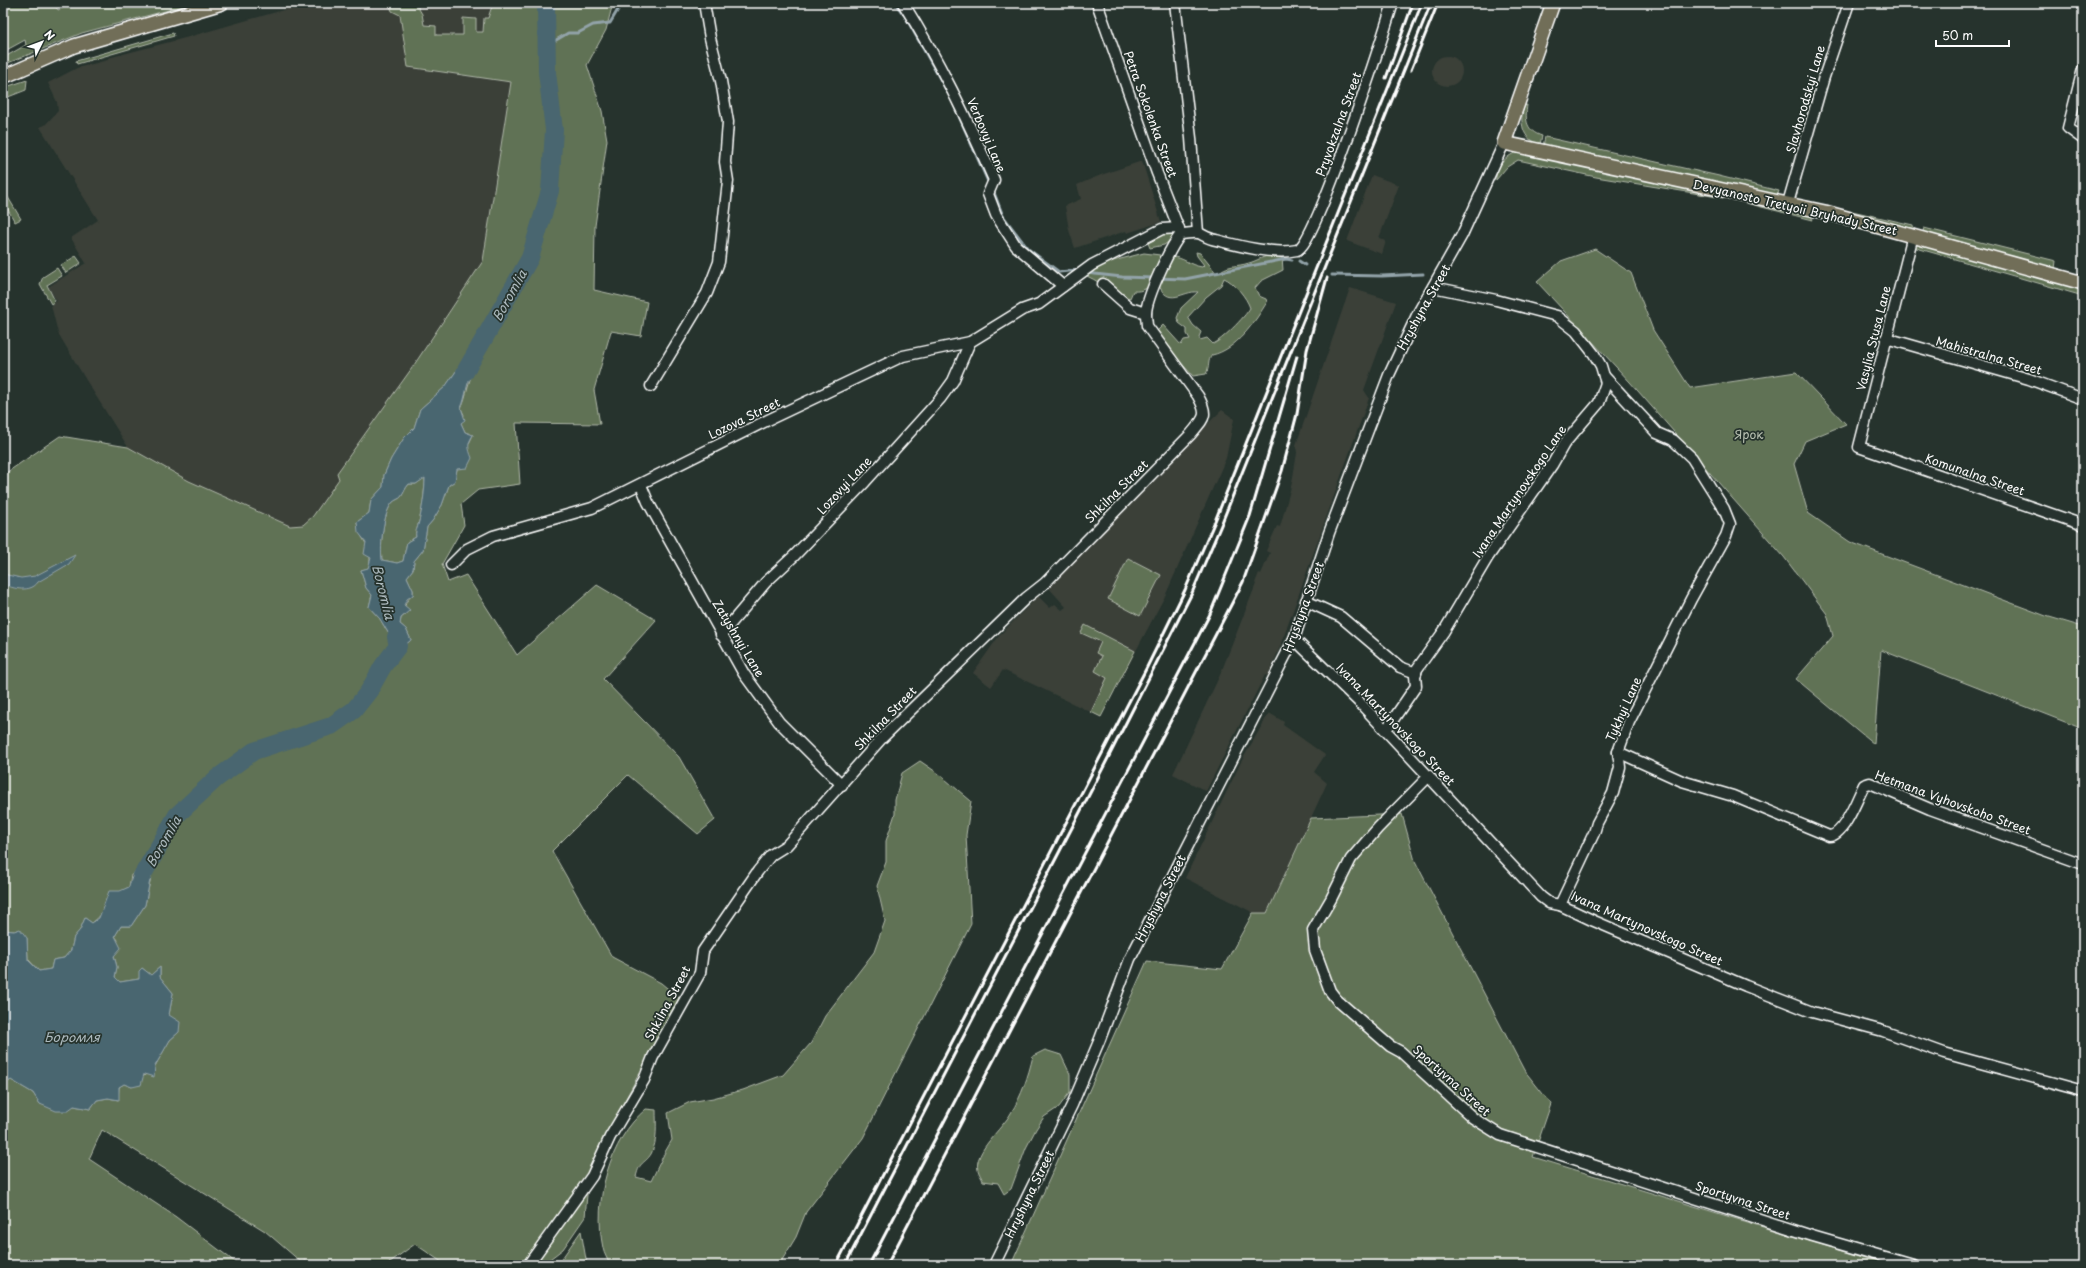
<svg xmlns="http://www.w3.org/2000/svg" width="2086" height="1268" font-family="'Playpen Sans',sans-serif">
<rect width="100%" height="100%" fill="#26332d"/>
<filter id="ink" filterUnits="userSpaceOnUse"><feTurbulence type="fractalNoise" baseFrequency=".025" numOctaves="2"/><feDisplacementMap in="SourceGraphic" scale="8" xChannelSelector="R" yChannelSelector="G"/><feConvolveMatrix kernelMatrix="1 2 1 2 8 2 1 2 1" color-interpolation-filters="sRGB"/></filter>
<g filter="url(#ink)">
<g fill="#3b4039">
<polygon points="308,3 389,3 392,11 400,15 409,67 511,82 483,262 412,368 338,473 340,479 313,516 303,526 290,526 189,481 128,447 86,380 58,333 51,305 57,301 48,287 86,263 71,238 98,220 40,127 45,125 58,111 57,102 48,83 77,68 108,60 108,58 185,38"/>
<polygon points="407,3 493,3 488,18 484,18 483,32 476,32 463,18 463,35 436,35 436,26 424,25 422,14"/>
<circle cx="1447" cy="71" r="15"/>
<polygon points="1142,161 1161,222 1127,233 1126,231 1075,248 1069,230 1065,206 1081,199 1077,185 1101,175"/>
<polygon points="1372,175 1399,185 1379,238 1386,241 1382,254 1347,241"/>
<polygon points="1350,288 1396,302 1364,390 1369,398 1280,647 1268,676 1265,675 1206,791 1173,774 1220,675 1256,584 1255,583 1259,573 1261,574 1270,553 1266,551 1277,526 1280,527 1292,483 1297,453 1296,445"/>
<polygon points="1222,410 1234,419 1226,458 1166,594 1101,717 1003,670 991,687 973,673 999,636 1038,596 1050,608 1055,604 1062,610 1066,607 1048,587 1166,464"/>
<polygon points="1269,713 1284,722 1283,725 1325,755 1314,772 1327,783 1267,913 1254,913 1185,878 1241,762"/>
</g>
<g fill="#617254" stroke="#b0b8aa" fill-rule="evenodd">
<polygon points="3,3 53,3 58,10 66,6 65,3 195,3 82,33 3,65 3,58 26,45 25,40 3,52"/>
<path d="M 389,3 L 416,4 L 422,14 L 424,25 L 436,26 L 436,35 L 463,35 L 463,18 L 476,19 L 476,32 L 483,32 L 484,18 L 488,18 L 493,3 L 613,3 L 606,30 L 587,65 L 602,111 L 607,140 L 595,226 L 594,290 L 647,302 L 641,336 L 611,331 L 594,390 L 600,424 L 516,423 L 520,484 L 478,490 L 461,504 L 464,525 L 442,564 L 448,582 L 466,575 L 517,655 L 597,585 L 656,620 L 603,679 L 679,757 L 715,820 L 698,834 L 628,775 L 552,851 L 612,957 L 661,983 L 679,998 L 612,1125 L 589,1173 L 585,1217 L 563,1249 L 542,1265 L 446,1265 L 415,1244 L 386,1265 L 311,1265 L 305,1260 L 301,1262 L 265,1231 L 102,1130 L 89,1159 L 176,1217 L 239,1265 L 3,1265 L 3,1085 L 11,1080 L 33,1093 L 40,1104 L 74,1106 L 90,1109 L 97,1100 L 108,1098 L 118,1100 L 119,1087 L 124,1084 L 132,1087 L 155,1066 L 170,1040 L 179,1032 L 169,1015 L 173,993 L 160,977 L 160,967 L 151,975 L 142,968 L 139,979 L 120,982 L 115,978 L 117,967 L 114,955 L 118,940 L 115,936 L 121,926 L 131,926 L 145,905 L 152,872 L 131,875 L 129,887 C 112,894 106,913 92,923 L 85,918 L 80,930 L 74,937 L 71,950 L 64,958 L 53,960 L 51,969 L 39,971 L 28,959 L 27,938 L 14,931 L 3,930 L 3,475 L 60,436 L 128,447 L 189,481 L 290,526 L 303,525 L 313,516 L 339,479 L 337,473 L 412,368 L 483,261 L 511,82 L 408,67 L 400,15 L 392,11 ZM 466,357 L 478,366 C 467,378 468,394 461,408 L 464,415 L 461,423 L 465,432 L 473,435 L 457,469 L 455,481 L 449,485 L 442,505 L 433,520 L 427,527 L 423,550 L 414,561 L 413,569 L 407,577 L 413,590 L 413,595 C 405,601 404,605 406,614 L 401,618 L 400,624 L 406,629 L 411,640 L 390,658 L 393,641 L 380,619 L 369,607 L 372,595 L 366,588 L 361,570 L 369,568 C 374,543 359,542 357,522 L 369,513 L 371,500 L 383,487 L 384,475 L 391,459 L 404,438 L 414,428 L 420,409 L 445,387 Z"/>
<polygon points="173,33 174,36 77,64 76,61"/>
<polygon points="27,80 26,90 3,99 3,88"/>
<path d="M 1527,105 C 1525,120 1526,131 1542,136 L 1540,144 C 1522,141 1519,120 1524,106 Z"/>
<polygon points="1545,137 1719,176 1779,191 1777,196 1543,146"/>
<path d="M 1517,152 L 1636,176 L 1683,188 L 1707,191 L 1796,210 L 1811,216 L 1813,220 L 1730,199 L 1596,177 L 1518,160 L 1507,167 L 1496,180 C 1495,167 1506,156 1517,152 Z"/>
<polygon points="3,189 21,219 15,222 3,201"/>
<polygon points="1852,211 1913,225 1914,231 1869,219"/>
<polygon points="1924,228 2056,261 2055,269 1922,234"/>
<polygon points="1161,232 1175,233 1174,238 1164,245 1150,248 1148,243 1151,238"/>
<polygon points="1916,240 2083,286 2083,296 1913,247"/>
<polygon points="1595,249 1631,273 1653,330 1690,388 1796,372 1846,424 1805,441 1794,464 1808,513 1850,542 2046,616 2083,627 2083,729 1881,650 1874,744 1796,679 1833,636 1827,614 1784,557 1630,382 1537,282 1561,261"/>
<path d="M 1196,252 L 1200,253 L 1217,274 C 1227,264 1237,267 1249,263 C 1260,260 1270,251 1282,257 L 1283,270 L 1261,281 L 1255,288 L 1259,296 L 1266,299 L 1267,302 C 1255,322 1236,350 1212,355 C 1207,361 1210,367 1206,374 L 1193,376 L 1157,336 L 1156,332 L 1163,325 L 1181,345 L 1184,340 L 1190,339 L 1187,334 L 1187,329 L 1179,323 L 1177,318 L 1181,308 L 1198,292 C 1183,290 1168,309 1158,283 L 1171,257 C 1184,257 1188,265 1202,267 L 1204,265 L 1197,256 ZM 1224,278 C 1234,282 1247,298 1250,308 C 1245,317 1221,341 1213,344 L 1207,338 L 1200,340 L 1199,337 L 1201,332 L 1193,325 L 1188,317 L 1206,297 L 1221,285 Z"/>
<path d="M 1144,253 L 1160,255 L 1162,259 C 1156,274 1153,293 1133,291 L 1130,298 C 1112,295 1099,279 1081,274 L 1109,262 Z"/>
<polygon points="76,256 81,263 66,273 61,265"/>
<polygon points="57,268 62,276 47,285 55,301 51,304 40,284 43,277"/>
<path d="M 425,477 C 425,491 422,512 418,525 C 417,530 415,531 416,537 L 407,542 L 403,561 L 397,563 L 382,560 C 380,546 383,512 393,502 C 395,500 399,499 401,497 C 404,493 405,488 409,484 L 416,484 Z"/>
<polygon points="1128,558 1161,575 1140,616 1108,599"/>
<polygon points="1085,625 1135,651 1101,717 1091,712 1107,678 1095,671 1102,656 1096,653 1101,642 1081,633"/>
<path d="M 920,761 L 939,774 L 971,801 L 966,835 L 971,924 L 863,1138 L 806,1212 L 796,1237 L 779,1265 L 610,1265 C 608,1260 604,1254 603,1248 C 593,1201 609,1140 646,1109 L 656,1110 C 656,1124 658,1141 651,1154 C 644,1165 640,1160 636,1177 L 651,1181 L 665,1152 L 672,1140 L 668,1113 L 690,1102 L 713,1098 L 743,1090 L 783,1075 L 811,1043 L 825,1016 L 874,952 L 885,921 L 877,886 L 886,862 L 886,841 L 895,814 L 895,800 L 902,773 Z"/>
<polygon points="1402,814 1415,861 1524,1070 1551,1104 1533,1157 1888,1265 1011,1265 1147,961 1222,969 1253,913 1267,913 1311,818"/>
<path d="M 1045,1050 L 1061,1055 L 1070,1074 L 1070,1092 L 1059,1107 L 1044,1117 L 1036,1129 L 1026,1148 L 1011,1189 L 1004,1194 L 998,1183 L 983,1181 C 982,1178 979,1174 978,1170 C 973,1152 1003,1128 1011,1113 C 1022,1095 1028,1077 1033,1056 Z"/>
<polygon points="581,1231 587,1265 557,1265 558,1264"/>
</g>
<g fill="#49666f" stroke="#92a3a9" fill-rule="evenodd">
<path d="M 477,350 L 482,356 C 479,364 476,367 472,373 C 466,384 466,397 461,408 L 465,420 L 461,423 L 465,432 L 473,435 C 467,444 468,448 472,458 L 467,468 L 457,469 L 455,481 L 449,485 L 442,505 L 433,520 L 427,527 L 423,550 L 414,561 L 413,569 L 407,577 L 413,590 L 413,595 L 407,599 L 404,605 L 410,610 L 401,618 L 400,624 L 406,629 L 411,640 L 390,658 L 393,641 L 380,619 L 369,607 L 372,595 L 366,588 L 361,570 L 368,568 L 371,558 L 364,554 L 366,542 L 358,532 L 357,522 L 369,513 L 371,500 L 383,487 L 384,475 L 391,459 L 404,438 L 414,428 L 420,409 L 445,387 L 466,357 ZM 425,478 C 425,491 422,512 418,525 C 417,530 415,531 416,537 L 407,542 L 403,561 L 397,563 L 382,560 C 380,546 383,512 393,502 C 395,500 399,499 401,497 C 404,493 405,488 409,484 L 416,484 Z"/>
<path d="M 75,555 L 69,564 L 38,582 C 31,593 13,589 3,584 L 3,574 L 21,578 L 35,576 Z"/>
<path d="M 155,855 L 145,905 L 131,926 L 121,926 L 115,936 L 121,948 L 114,956 L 117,967 L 115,977 L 120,982 L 139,979 L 139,971 L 142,968 L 151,975 L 160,967 L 160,977 L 173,993 L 169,1015 L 180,1022 L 179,1032 L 170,1040 L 155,1066 L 154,1077 L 144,1074 L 141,1085 L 132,1087 L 124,1084 L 119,1087 L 119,1100 L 108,1098 L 97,1100 L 90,1109 L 74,1106 L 67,1111 L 56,1111 L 40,1104 L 33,1093 L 11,1080 L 3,1085 L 3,930 L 14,931 L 20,929 L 27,938 L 28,960 L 39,971 L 51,969 L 53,960 L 64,958 L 71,950 L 74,937 L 80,930 L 85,918 L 92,923 L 99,918 L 109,891 L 120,891 L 129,887 C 132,872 140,861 155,855 Z"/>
</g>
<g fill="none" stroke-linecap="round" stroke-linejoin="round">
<g stroke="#92a3a9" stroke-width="3">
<polyline points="895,3 905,16 948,93"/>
<polyline points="546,46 568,33 578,33 593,25 610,23 622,3"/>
<polyline points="953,103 989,184"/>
<polyline points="993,190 1003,216 1028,249 1059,272 1079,270"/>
<polyline points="1299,261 1305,265"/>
<polyline points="1086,273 1122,277 1185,279 1286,259 1292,260"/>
<polyline points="1332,275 1382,276 1423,274"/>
</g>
<g stroke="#49666f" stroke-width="18">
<polyline points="465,372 530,258 550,191 554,130 547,72 546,3"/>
<polyline points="142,876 177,815 217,778 254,751 331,726 354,710 369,691 383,666 398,646 396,637"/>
</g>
<defs>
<g id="minor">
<path d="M 903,3 C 939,60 967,119 994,180 L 988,194 L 996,215 L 1016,246 L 1063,286"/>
<polyline points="1097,3 1157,173 1180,232"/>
<polyline points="1175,3 1191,138 1198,233"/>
<polyline points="2083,69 2068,128 2083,139"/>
<polyline points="1788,203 1824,77 1849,3"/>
<polyline points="1913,235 1859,447 2083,525"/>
<polyline points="1103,284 1130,308 1146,313"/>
<polyline points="1886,338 2029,379 2083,399"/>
<polyline points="651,386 707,293 719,262 728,181 725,162 728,122 721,81 710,38 704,3"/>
<polyline points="641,485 648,502 744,674 779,722 842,785"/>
<polyline points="451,565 467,549 493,536 592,508 768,420 903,356 970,342 1022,310 1039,304 1092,265 1162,229 1179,228"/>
<polyline points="1306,601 1341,617 1400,667 1416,673"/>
<polyline points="721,635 766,582 794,556 865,482 940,399 953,381 970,342"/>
<polyline points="1294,639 1360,703 1541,897 1549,903 1560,905 1594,921 1746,986 1812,1012 1883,1031 1944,1053 2083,1091"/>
<polyline points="1386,730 1416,686 1415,676 1417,669 1444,631 1488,557 1552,465 1564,444 1599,403 1606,383 1601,366 1594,354 1576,331 1557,316 1496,300 1433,287"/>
<path d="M 1618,752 L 1682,781 L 1733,796 L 1829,836 C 1844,836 1858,797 1864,785 L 1870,783 L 1930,809 L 2083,864"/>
<polyline points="1429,776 1378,828 1351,859 1331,899 1313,930 1315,950 1330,991 1337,1000 1390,1046 1401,1052 1473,1118 1500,1135 1812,1236 1912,1265"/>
<polyline points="1560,905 1594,833 1597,823 1613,793 1620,767 1618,752 1629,722 1691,599 1726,536 1730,524 1724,509 1692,458 1673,440 1657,433 1604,376"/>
<path d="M 528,1265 L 592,1176 L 610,1137 L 644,1080 L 653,1057 L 700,973 L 703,951 L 758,871 L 771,855 L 787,845 L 882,738 L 1026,598 L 1045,583 L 1191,434 C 1204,418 1209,416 1198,396 L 1147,326 C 1147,323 1146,318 1146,314 C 1146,298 1170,247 1181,234 C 1186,234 1194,232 1199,233 C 1205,236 1209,239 1216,240 C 1239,246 1273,255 1297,250 C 1315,247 1384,32 1393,3"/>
<polyline points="994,1265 1072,1105 1100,1039 1130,959 1294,639 1329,533 1389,375 1418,313 1462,235 1504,143"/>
</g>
<g id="major">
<polyline points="1553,3 1504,143 1825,212 2083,283"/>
<polyline points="3,77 74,46 222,3"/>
</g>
</defs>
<use href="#minor" stroke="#fff" stroke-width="13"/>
<use href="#major" stroke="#fff" stroke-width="16"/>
<use href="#minor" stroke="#26332d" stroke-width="10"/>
<use href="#major" stroke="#716e59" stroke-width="13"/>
<g stroke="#fff" stroke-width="3">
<polyline points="1411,70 1438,3"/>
<polyline points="1386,78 1413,3"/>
<polyline points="836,1265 1147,667 1185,590 1215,521 1422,3"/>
<polyline points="845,1265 1105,764 1192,593 1221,525 1431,3"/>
<polyline points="869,1265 1210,614 1250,516 1297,356"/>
<polyline points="887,1265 1243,582 1282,471 1297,414 1307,350 1327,278"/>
</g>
</g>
</g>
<g text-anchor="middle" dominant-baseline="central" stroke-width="3.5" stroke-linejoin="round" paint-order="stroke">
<g font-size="12" fill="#fff" stroke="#26332d">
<text transform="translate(1805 99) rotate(-74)">Slavhorodskyi Lane</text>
<text transform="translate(1151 114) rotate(70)">Petra Sokolenka Street</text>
<text transform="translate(1338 124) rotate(-70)">Pryvokzalna Street</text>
<text transform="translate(987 135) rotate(67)">Verbovyi Lane</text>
<text transform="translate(1795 207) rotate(13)">Devyanosto Tretyoii Bryhady Street</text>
<text transform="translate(1423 307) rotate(-61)">Hryshyna Street</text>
<text transform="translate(1873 338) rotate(-76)">Vasylia Stusa Lane</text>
<text transform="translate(1989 355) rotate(16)">Mahistralna Street</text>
<text transform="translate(744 418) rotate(-26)">Lozova Street</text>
<text transform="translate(1975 474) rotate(19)">Komunalna Street</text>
<text transform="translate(844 485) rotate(-47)">Lozovyi Lane</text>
<text transform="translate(1116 491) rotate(-45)">Shkilna Street</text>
<text transform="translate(1519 491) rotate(-56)">Ivana Martynovskogo Lane</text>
<text transform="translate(1303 607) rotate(-70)">Hryshyna Street</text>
<text transform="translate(739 638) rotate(59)">Zatyshnyi Lane</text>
<text transform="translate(1623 709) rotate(-66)">Tykhyi Lane</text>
<text transform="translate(885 718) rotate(-46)">Shkilna Street</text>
<text transform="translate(1396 724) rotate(46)">Ivana Martynovskogo Street</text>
<text transform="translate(1953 802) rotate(20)">Hetmana Vyhovskoho Street</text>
<text transform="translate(1160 898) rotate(-63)">Hryshyna Street</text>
<text transform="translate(1647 928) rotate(24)">Ivana Martynovskogo Street</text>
<text transform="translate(667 1003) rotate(-62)">Shkilna Street</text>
<text transform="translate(1452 1080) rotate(42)">Sportyvna Street</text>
<text transform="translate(1029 1194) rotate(-64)">Hryshyna Street</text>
<text transform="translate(1743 1200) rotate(18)">Sportyvna Street</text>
</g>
<g font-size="12" fill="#b8c0b2" stroke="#26332d">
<text x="1749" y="434">Ярок</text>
</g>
<g font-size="13" font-style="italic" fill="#adbabe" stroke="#26332d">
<text transform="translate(509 295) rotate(-61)">Boromlia</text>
<text transform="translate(384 592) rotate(76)">Boromlia</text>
<text transform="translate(163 841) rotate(-60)">Boromlia</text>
<text x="72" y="1036">Боромля</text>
</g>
</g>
<rect width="2086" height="1268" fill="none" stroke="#26332d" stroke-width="16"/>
<rect x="8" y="8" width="2070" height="1252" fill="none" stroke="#fff" stroke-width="1.5" filter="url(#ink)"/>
<g transform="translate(42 42) rotate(48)" stroke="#26332d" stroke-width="3" paint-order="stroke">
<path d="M0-3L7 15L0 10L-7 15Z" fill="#ffffff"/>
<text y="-6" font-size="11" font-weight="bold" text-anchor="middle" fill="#ffffff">N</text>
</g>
<path d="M1936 40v6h73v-6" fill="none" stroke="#ffffff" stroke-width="2"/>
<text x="1942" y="40" font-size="12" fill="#ffffff" stroke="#26332d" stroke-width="3" paint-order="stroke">50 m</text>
</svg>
